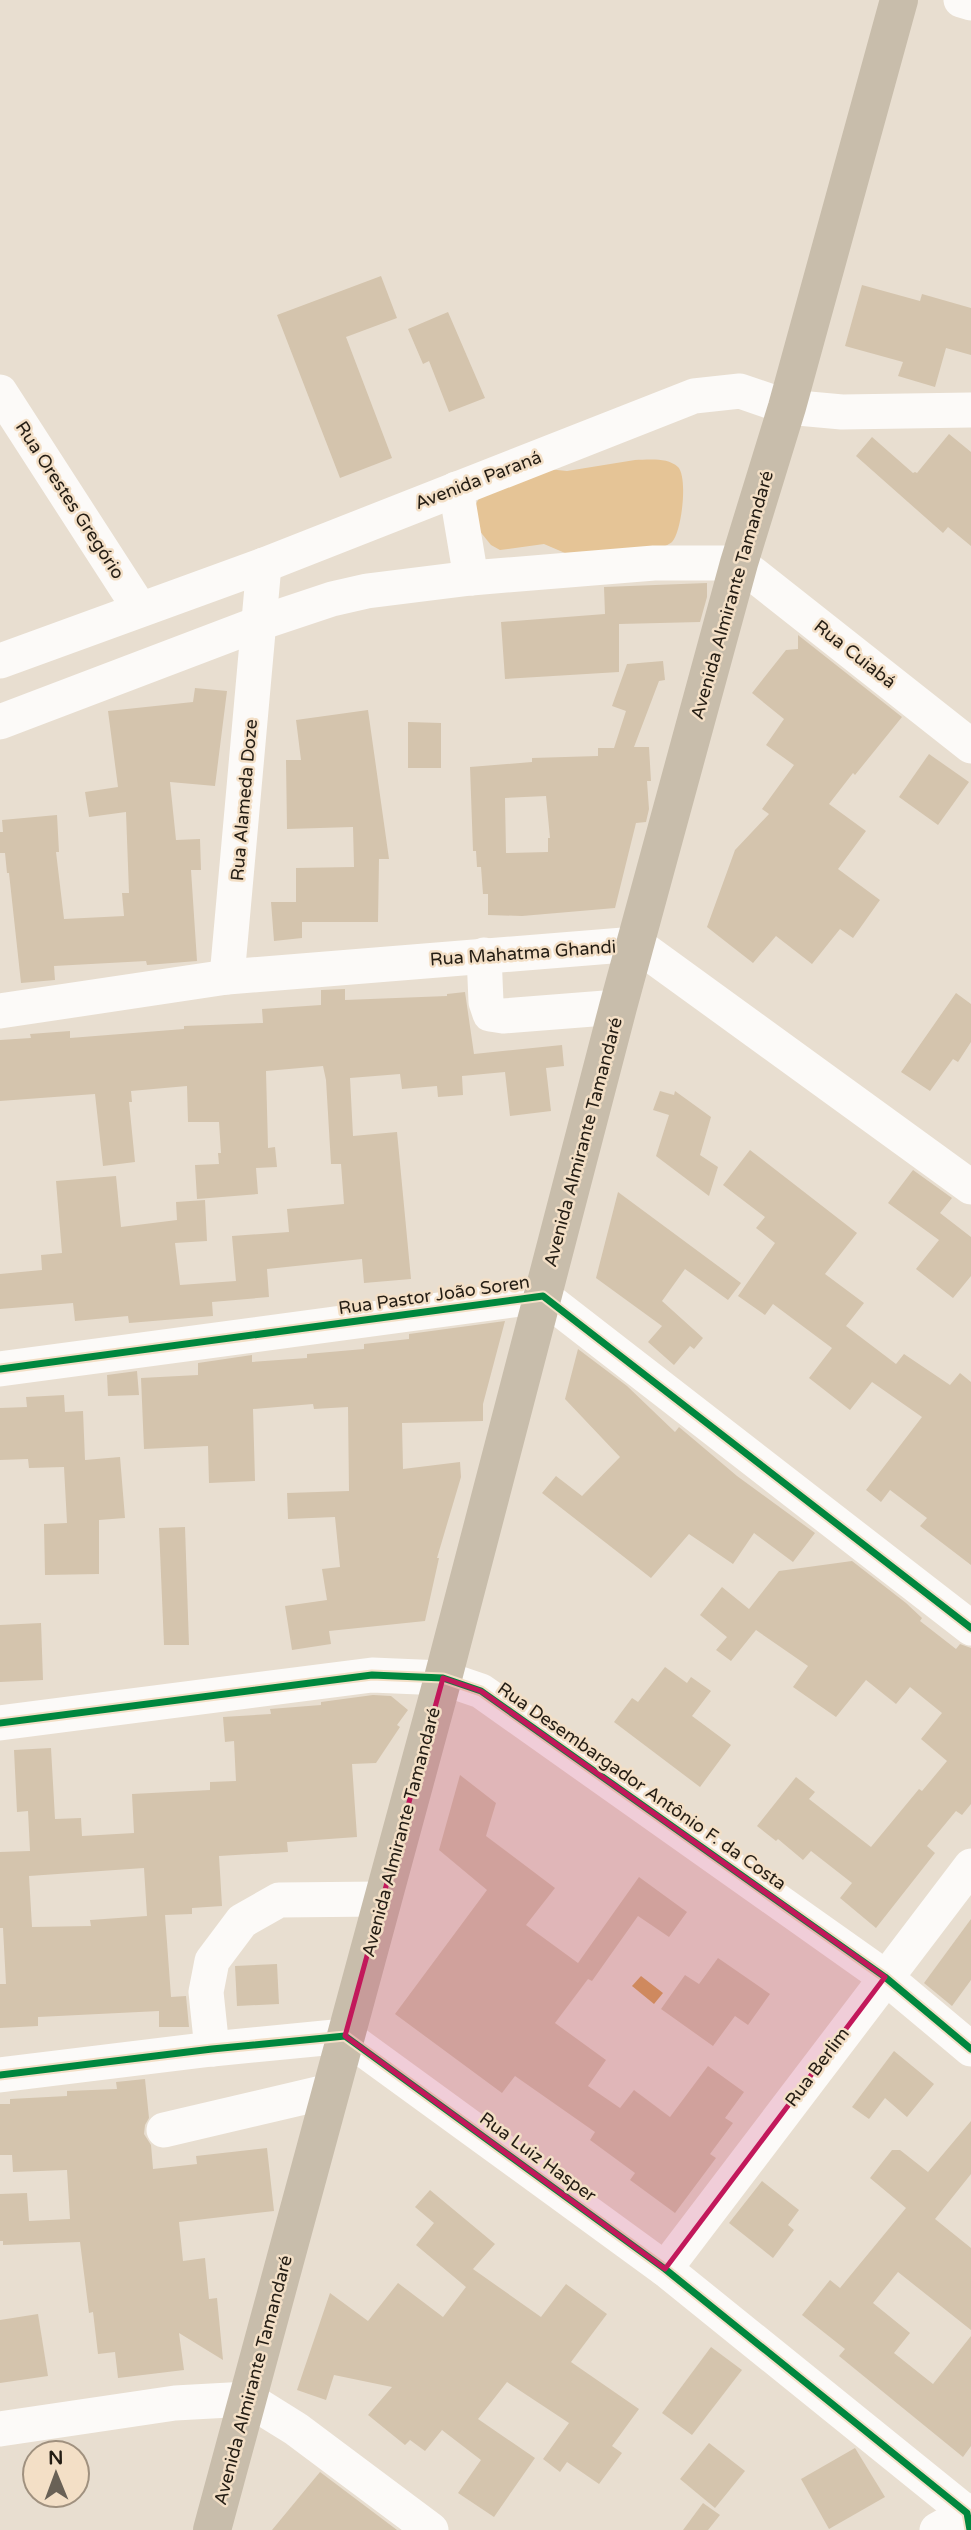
<svg xmlns="http://www.w3.org/2000/svg" width="971" height="2530" font-family="'Varela Round',sans-serif">
<rect width="100%" height="100%" fill="#e8ded0"/>
<path fill="#e5c496" d="M 635,460 C 648,460 667,457 678,467 C 688,477 682,531 672,542 C 671,543 664,547 662,547 L 572,556 L 544,544 L 500,550 L 491,545 L 478,529 L 474,508 L 479,498 L 538,468 L 567,471 Z"/>
<polygon fill="#d2a560" points="641,1976 663,1993 654,2004 632,1986"/>
<g fill="#d4c4ad" fill-rule="evenodd">
<polygon points="381,276 397,318 346,337 392,458 340,478 277,315"/>
<polygon points="862,285 920,301 922,294 971,308 971,355 946,348 935,387 898,376 903,362 845,346"/>
<polygon points="448,312 485,398 449,412 429,361 423,364 408,329"/>
<polygon points="949,434 971,452 971,546 948,527 943,533 856,456 872,437 913,473 915,472 917,473"/>
<polygon points="707,583 707,597 700,622 619,624 619,672 505,679 501,622 605,614 604,587"/>
<polygon points="798,635 902,717 855,775 853,773 829,804 866,831 838,869 880,900 853,938 840,929 812,964 776,936 753,963 707,927 735,850 769,814 762,809 794,765 766,745 784,719 752,693 786,650 798,649"/>
<path d="M 663,661 L 665,680 L 659,681 L 634,747 L 649,747 L 651,781 L 647,781 L 649,809 L 646,822 L 636,823 L 615,908 L 522,916 L 488,915 L 488,894 L 483,894 L 481,867 L 477,867 L 476,851 L 473,851 L 470,767 L 532,762 L 532,758 L 598,756 L 598,748 L 614,748 L 626,711 L 612,706 L 627,664 ZM 546,796 L 550,838 L 548,838 L 548,852 L 506,853 L 505,798 Z"/>
<polygon points="195,688 227,691 215,786 170,782 176,840 200,839 201,870 191,870 197,961 147,965 146,961 54,966 55,980 21,983 9,873 7,873 5,853 0,853 0,832 3,832 2,820 57,815 59,852 56,852 64,919 124,916 122,893 129,893 126,812 89,817 85,792 118,787 108,711 193,702"/>
<polygon points="368,710 389,859 379,859 378,922 302,922 302,938 274,941 271,902 296,902 296,868 354,867 353,827 287,829 286,760 301,760 296,720"/>
<polygon points="408,722 441,723 441,768 408,768"/>
<polygon points="929,754 969,782 938,825 899,797"/>
<polygon points="345,989 345,1000 447,996 447,994 465,992 474,1054 562,1045 564,1066 546,1068 551,1111 510,1116 505,1072 462,1076 463,1095 438,1097 437,1086 402,1089 400,1074 350,1078 353,1136 397,1132 411,1279 364,1283 362,1259 267,1269 269,1297 212,1302 213,1316 129,1323 128,1316 75,1321 73,1303 0,1309 0,1274 42,1270 41,1255 62,1253 56,1181 116,1176 121,1227 177,1220 176,1202 205,1200 207,1241 175,1243 180,1285 236,1281 232,1236 289,1232 287,1209 344,1204 341,1164 331,1164 326,1080 323,1066 266,1071 268,1148 275,1147 277,1167 256,1168 258,1194 197,1199 195,1165 219,1164 218,1153 221,1153 219,1122 188,1122 187,1086 131,1091 132,1102 129,1102 135,1162 103,1166 95,1094 0,1101 0,1040 31,1038 30,1034 70,1031 70,1038 184,1029 184,1026 263,1023 262,1009 321,1005 321,990"/>
<polygon points="956,993 971,1004 971,1042 958,1062 953,1059 930,1091 901,1072"/>
<polygon points="660,1091 674,1095 675,1091 711,1117 700,1155 718,1167 709,1196 656,1156 669,1115 653,1110"/>
<polygon points="750,1150 857,1233 825,1274 864,1303 846,1326 896,1364 904,1354 950,1385 960,1373 971,1382 971,1565 920,1526 927,1518 890,1490 881,1502 866,1490 922,1417 872,1382 850,1410 809,1378 832,1348 773,1304 765,1315 738,1296 775,1243 756,1228 765,1217 723,1185"/>
<polygon points="913,1170 952,1198 940,1213 971,1237 971,1276 953,1298 916,1269 939,1240 888,1203"/>
<polygon points="618,1192 741,1283 728,1300 685,1269 662,1301 703,1338 694,1349 690,1346 674,1365 648,1342 662,1326 596,1278"/>
<polygon points="505,1321 483,1404 483,1421 402,1423 403,1469 460,1462 461,1477 437,1558 439,1558 425,1621 329,1631 331,1644 292,1650 285,1606 327,1600 322,1569 340,1567 335,1517 288,1519 287,1493 349,1491 348,1407 314,1409 313,1404 253,1409 255,1481 209,1483 208,1446 144,1449 141,1378 198,1375 198,1363 252,1355 252,1362 307,1358 307,1354 364,1349 364,1344 409,1339 409,1334"/>
<polygon points="578,1349 627,1386 675,1432 679,1427 737,1476 815,1533 793,1562 754,1533 733,1564 689,1534 651,1578 542,1493 556,1476 582,1496 620,1457 565,1399"/>
<polygon points="137,1371 139,1395 108,1396 107,1375"/>
<polygon points="64,1395 65,1412 83,1411 85,1460 120,1457 125,1518 99,1520 99,1574 45,1575 44,1524 67,1523 64,1467 29,1468 28,1459 0,1460 0,1408 27,1407 26,1397"/>
<polygon points="185,1527 189,1645 164,1645 159,1528"/>
<polygon points="852,1561 906,1603 922,1618 920,1621 956,1649 960,1644 971,1648 971,1804 962,1815 956,1811 927,1846 935,1853 876,1928 840,1898 852,1883 811,1851 803,1860 778,1839 776,1841 757,1826 796,1777 815,1792 809,1799 871,1847 919,1789 922,1791 947,1761 921,1739 942,1713 910,1687 896,1704 866,1680 836,1717 793,1687 808,1666 756,1630 731,1661 716,1650 727,1637 700,1615 722,1587 749,1609 779,1571"/>
<polygon points="41,1623 43,1680 0,1682 0,1625"/>
<polygon points="665,1667 687,1683 691,1677 711,1691 692,1716 731,1745 700,1787 614,1722 632,1698 638,1702"/>
<path d="M 373,1695 L 391,1696 L 408,1710 L 397,1725 L 400,1727 L 376,1763 L 352,1764 L 357,1837 L 287,1842 L 288,1852 L 219,1856 L 222,1906 L 192,1908 L 192,1914 L 165,1915 L 171,1997 L 186,1996 L 189,2027 L 159,2027 L 159,2011 L 38,2017 L 38,2026 L 0,2028 L 0,1984 L 6,1984 L 3,1928 L 0,1928 L 0,1852 L 30,1851 L 28,1811 L 17,1812 L 14,1750 L 51,1748 L 55,1819 L 81,1818 L 82,1836 L 134,1833 L 132,1794 L 210,1790 L 210,1782 L 236,1781 L 234,1741 L 225,1742 L 223,1717 L 271,1714 L 270,1709 L 321,1705 L 321,1702 ZM 144,1868 L 147,1916 L 90,1920 L 91,1926 L 32,1927 L 29,1876 Z"/>
<polygon points="460,1775 496,1803 486,1836 555,1888 526,1925 578,1963 639,1877 687,1912 669,1937 638,1916 592,1981 588,1979 555,2023 606,2060 588,2086 620,2108 634,2090 670,2117 708,2066 744,2092 725,2118 733,2123 710,2154 716,2158 675,2213 630,2180 635,2173 590,2140 595,2132 515,2076 502,2093 395,2014 487,1890 439,1850"/>
<polygon points="971,1919 971,1980 952,2006 924,1983"/>
<polygon points="718,1958 770,1994 748,2025 735,2016 713,2046 661,2009 685,1975 699,1984"/>
<polygon points="277,1964 279,2004 237,2006 235,1966"/>
<polygon points="894,2051 934,2084 907,2117 885,2098 869,2119 852,2107"/>
<polygon points="145,2079 149,2118 145,2125 144,2134 151,2145 153,2169 197,2164 196,2156 267,2148 274,2211 179,2222 183,2261 205,2258 209,2299 217,2298 223,2360 179,2333 184,2370 118,2378 115,2352 98,2354 93,2312 89,2313 80,2242 3,2245 3,2241 0,2241 0,2194 27,2193 29,2221 70,2219 67,2170 13,2172 12,2155 0,2155 0,2104 10,2104 10,2099 67,2096 67,2091 117,2089 116,2082"/>
<polygon points="971,2121 971,2174 935,2219 971,2248 971,2330 898,2272 873,2303 910,2333 894,2353 933,2384 971,2336 971,2446 963,2457 839,2356 845,2349 802,2315 830,2280 840,2288 906,2208 870,2178 892,2150 900,2150 928,2172"/>
<polygon points="762,2181 799,2210 788,2225 794,2230 773,2258 729,2223"/>
<polygon points="430,2190 495,2244 473,2269 541,2317 566,2284 607,2314 571,2362 639,2409 612,2446 622,2453 599,2484 567,2462 560,2472 543,2459 569,2423 507,2382 478,2419 535,2458 494,2517 458,2493 481,2460 442,2430 425,2451 410,2440 405,2445 368,2415 392,2387 334,2375 326,2400 297,2390 330,2293 368,2321 398,2283 443,2317 466,2287 416,2245 434,2223 415,2207"/>
<polygon points="38,2314 48,2376 0,2383 0,2320"/>
<polygon points="711,2347 742,2370 692,2435 662,2413"/>
<polygon points="709,2443 745,2471 715,2508 680,2479"/>
<polygon points="855,2448 885,2497 829,2529 801,2479"/>
<polygon points="320,2472 397,2530 272,2530"/>
<polygon points="703,2503 720,2515 708,2530 683,2530"/>
</g>
<g fill="none" stroke-linecap="round" stroke-linejoin="round">
<g stroke="#fcfaf8" stroke-width="35">
<polyline points="961,0 971,3"/>
<polyline points="0,392 140,609"/>
<polyline points="456,489 471,578"/>
<polyline points="0,661 264,565 694,396 740,391 787,407 842,412 971,410"/>
<polyline points="0,722 260,623 332,599 367,591 471,578 654,563 739,563 971,746"/>
<polyline points="484,955 486,1002 490,1014 503,1016 618,1007"/>
<polyline points="227,977 264,565"/>
<polyline points="0,1011 227,977 636,944 971,1187"/>
<polyline points="0,1369 543,1296 971,1628"/>
<polyline points="0,1723 372,1675 443,1678 481,1691 885,1977 971,2049"/>
<polyline points="212,2049 206,1992 212,1961 242,1921 279,1900 382,1899"/>
<polyline points="0,2075 212,2049 345,2036 665,2269 967,2513 970,2530"/>
<polyline points="164,2130 330,2091"/>
<polyline points="665,2269 971,1866"/>
<polyline points="0,2429 175,2403 248,2399 296,2429 431,2530"/>
<polyline points="937,2530 971,2511"/>
</g>
<polyline stroke="#c8bdab" stroke-width="38" points="212,2530 443,1678 618,1007 739,563 787,407 899,0"/>
<defs>
<g id="cycleway">
<polyline points="0,1369 543,1296 971,1628"/>
<polyline points="0,1723 372,1675 443,1678 481,1691 885,1977 971,2049"/>
<polyline points="0,2075 212,2049 345,2036 665,2269 967,2513 970,2530"/>
</g>
</defs>
<use href="#cycleway" stroke="#f3dfc6" stroke-width="11"/>
<use href="#cycleway" stroke="#00873e" stroke-width="7"/>
</g>
<path fill="#c2185b" fill-opacity="0.2" stroke="#c2185b" stroke-width="5" stroke-linejoin="round" d="M 443,1678 L 481,1691 L 885,1977 L 665,2269 L 345,2036 Z"/>
<g text-anchor="middle" dominant-baseline="central" stroke-width="5" stroke-linejoin="round" paint-order="stroke">
<g font-size="18" fill="#241d14" stroke="#f3dfc6">
<text transform="translate(478 480) rotate(-21)">Avenida Paraná</text>
<text transform="translate(70 500) rotate(57)">Rua Orestes Gregório</text>
<text transform="translate(732 595) rotate(-74)">Avenida Almirante Tamandaré</text>
<text transform="translate(855 654) rotate(38)">Rua Cuiabá</text>
<text transform="translate(244 800) rotate(-85)">Rua Alameda Doze</text>
<text transform="translate(523 953) rotate(-4)">Rua Mahatma Ghandi</text>
<text transform="translate(583 1142) rotate(-75)">Avenida Almirante Tamandaré</text>
<text transform="translate(434 1295) rotate(-8)">Rua Pastor João Soren</text>
<text transform="translate(642 1786) rotate(35)">Rua Desembargador Antônio F. da Costa</text>
<text transform="translate(401 1832) rotate(-75)">Avenida Almirante Tamandaré</text>
<text transform="translate(817 2067) rotate(-53)">Rua Berlim</text>
<text transform="translate(538 2157) rotate(36)">Rua Luiz Hasper</text>
<text transform="translate(253 2380) rotate(-75)">Avenida Almirante Tamandaré</text>
</g>
</g>
<g transform="translate(56 2474) rotate(359)"><circle r="33" fill="#f3dfc6" stroke="#a0917f" stroke-width="2"/>
<path d="M0-5L12 26L0 18L-12 26Z" fill="#696156"/>
<text y="-10" font-size="19" font-weight="bold" text-anchor="middle" fill="#241d14">N</text>
</g>
</svg>
